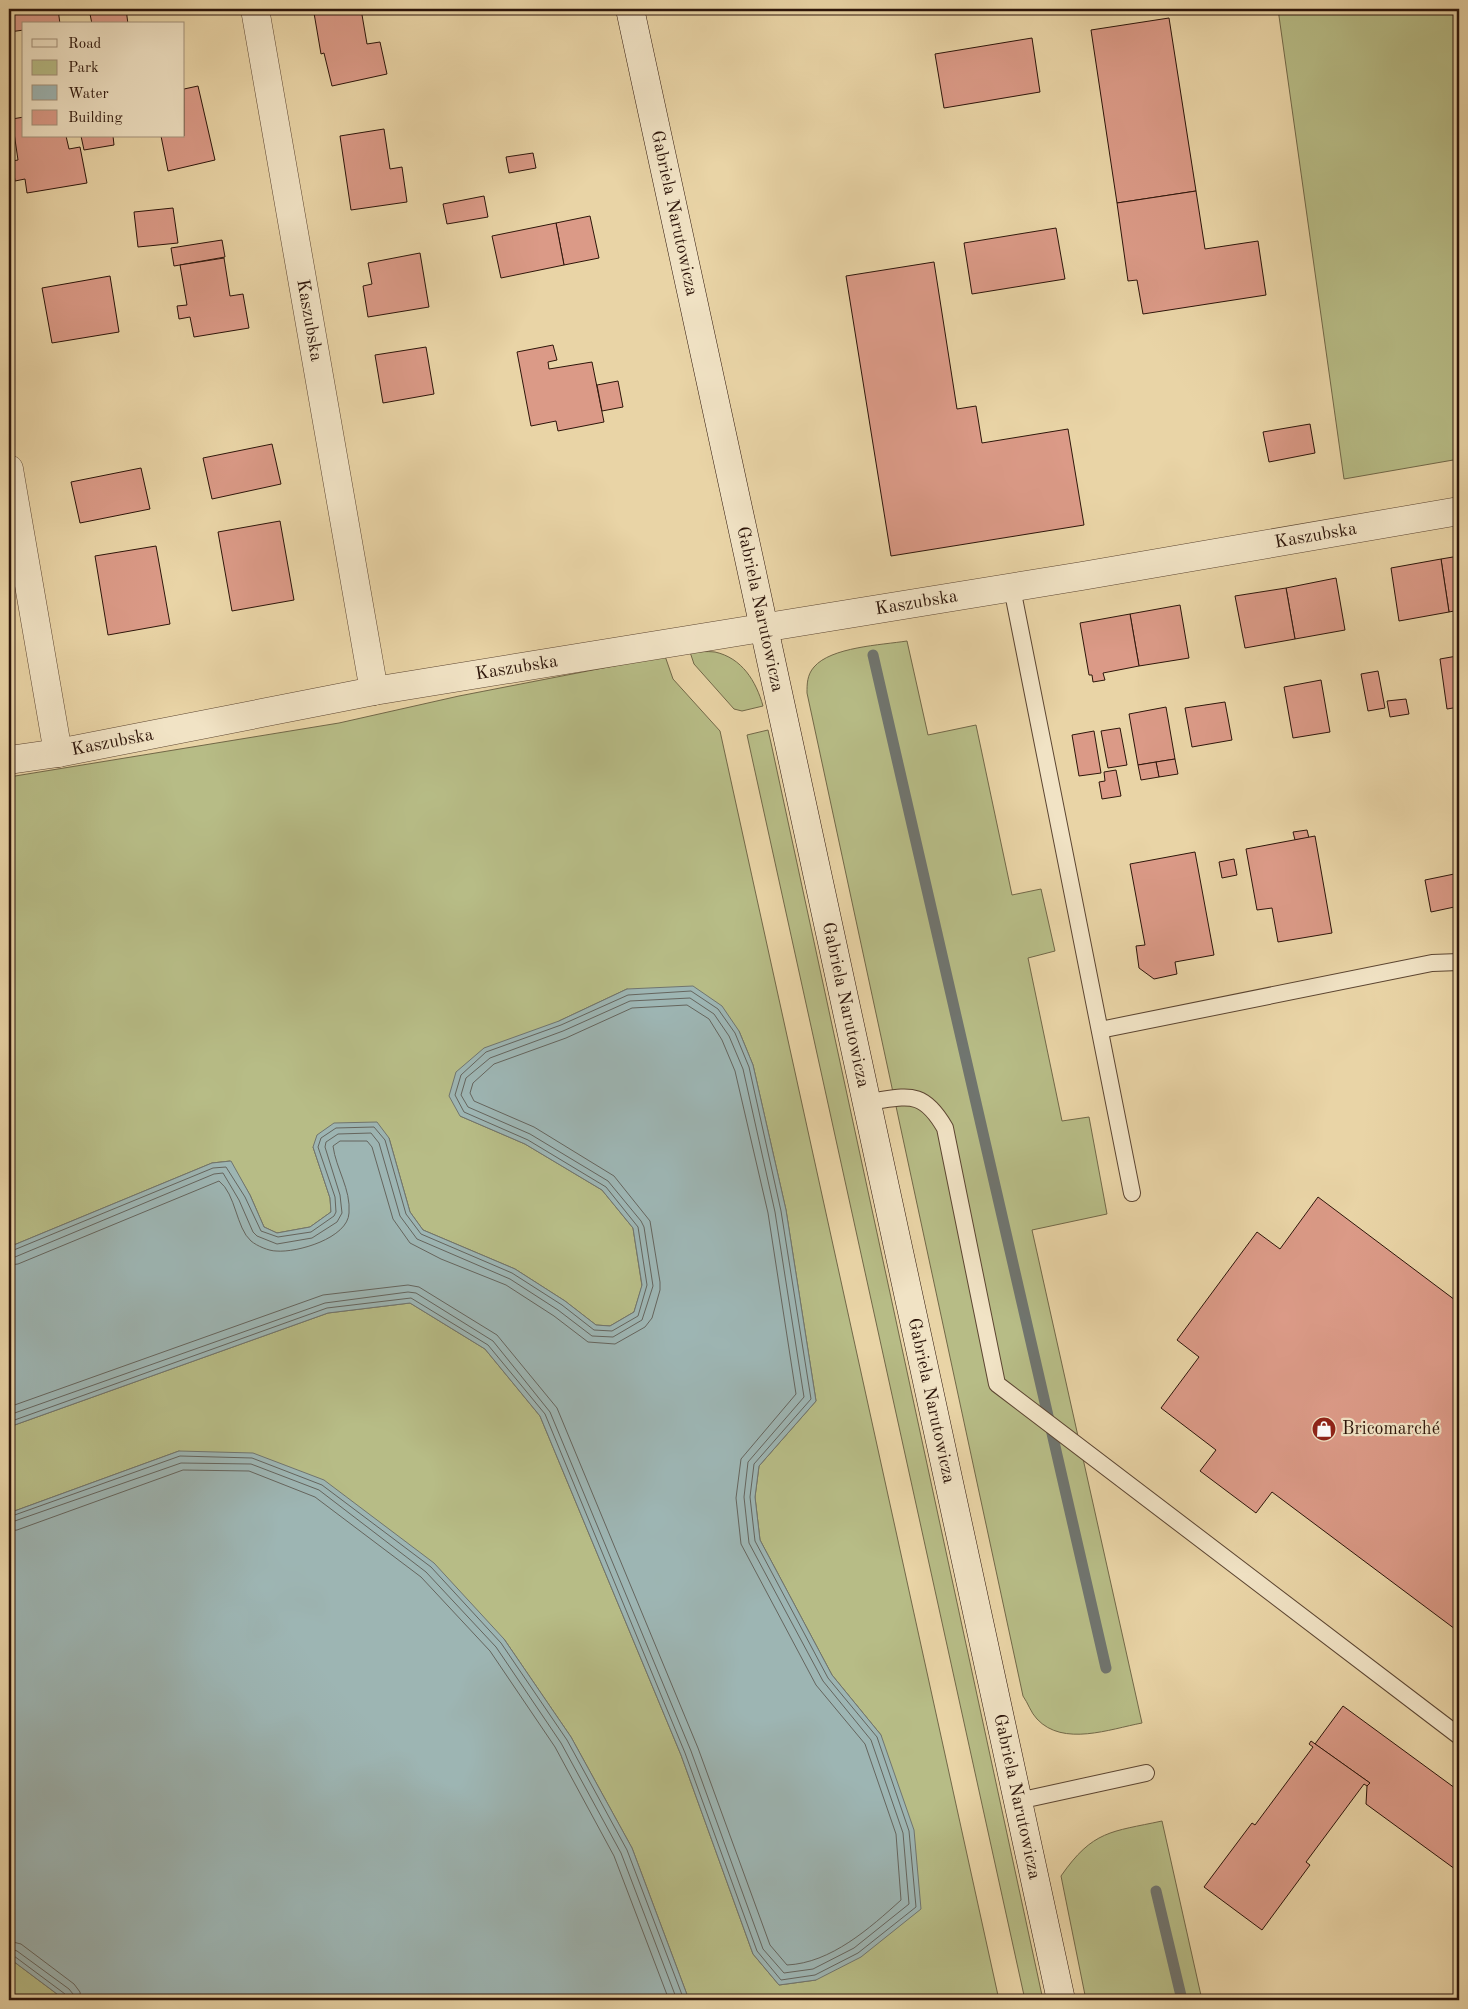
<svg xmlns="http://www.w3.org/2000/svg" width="1468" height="2009" font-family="'Old Standard TT',serif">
<rect width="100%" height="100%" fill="#e9d4a6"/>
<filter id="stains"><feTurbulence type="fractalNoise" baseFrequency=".004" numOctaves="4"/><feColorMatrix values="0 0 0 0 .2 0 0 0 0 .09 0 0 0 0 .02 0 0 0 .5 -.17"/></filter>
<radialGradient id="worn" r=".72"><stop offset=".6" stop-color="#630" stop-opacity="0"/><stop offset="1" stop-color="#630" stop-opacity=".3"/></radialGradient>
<g fill="#b7bc86" stroke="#726848">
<polygon points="1278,9 1459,9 1459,459 1344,479"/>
<path d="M 907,641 L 928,735 L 976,725 L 1012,895 L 1041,889 L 1055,951 L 1028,958 L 1062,1121 L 1089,1117 L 1107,1214 L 1032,1230 L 1142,1723 C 1110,1729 1063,1747 1037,1719 C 1031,1713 1028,1703 1023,1696 L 807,693 C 807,684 807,675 814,667 C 831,647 881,645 907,641 Z"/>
<path d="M 690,652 C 698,652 707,651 715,652 C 742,658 756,681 763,706 L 742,711 L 734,709 L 694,664 Z"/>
<polygon points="665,656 673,679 720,731 999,2000 689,2000 632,1848 571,1737 504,1639 179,1451 9,1513 9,1427 328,1313 410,1303 485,1349 540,1416 681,1755 753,1954 779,1985 816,1980 881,1735 832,1675 760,1540 755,1497 759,1466 816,1401 786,1210 753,1065 739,1031 627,989 559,1021 460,1116 525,1144 602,1190 633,1228 642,1286 634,1312 610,1326 596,1325 565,1301 515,1269 423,1230 410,1212 389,1138 313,1147 330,1198 331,1212 310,1227 277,1233 264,1227 250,1195 230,1161 212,1163 9,1247 9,777 339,723 459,696"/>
<polygon points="768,730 771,743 1043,2000 1025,2000 747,735"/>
<path d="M 1162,1821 L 1202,2000 L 1086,2000 L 1061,1876 C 1093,1830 1111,1832 1162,1821 Z"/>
<polygon points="9,1958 65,2000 9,2000"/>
</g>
<g fill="#9db5b3" stroke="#70756f">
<polygon points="693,986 722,1006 739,1031 753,1065 786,1210 816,1401 759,1466 755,1497 760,1540 832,1675 881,1735 914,1830 921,1909 861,1957 816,1980 779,1985 753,1954 681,1755 540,1416 485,1349 410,1303 328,1313 9,1427 9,1247 212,1163 231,1161 250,1195 264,1227 277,1233 310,1227 331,1212 330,1198 313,1147 317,1135 334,1123 377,1122 389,1138 410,1212 423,1230 515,1269 565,1301 596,1325 610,1326 634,1312 642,1285 633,1228 602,1190 525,1144 460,1116 449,1096 456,1072 484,1048 559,1021 627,989"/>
<polygon points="179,1451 253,1453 324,1480 434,1563 504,1639 571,1737 632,1848 689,2000 65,2000 9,1958 9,1513"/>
</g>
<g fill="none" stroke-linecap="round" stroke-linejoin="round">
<g stroke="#65655e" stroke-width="1">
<polyline points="9,1252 213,1168 226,1167 245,1197 261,1231 278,1237 311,1232 334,1216 336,1212 335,1197 318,1147 321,1138 336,1128 374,1127 385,1140 406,1214 421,1234 512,1273 562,1305 594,1330 612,1331 638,1316 647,1285 638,1227 606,1187 528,1140 464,1112 455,1095 461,1075 486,1052 561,1025 628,995 691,991 718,1009 735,1033 749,1067 781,1211 811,1399 754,1464 750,1497 755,1541 828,1678 877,1737 909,1831 916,1907 858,1953 815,1975 781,1980 757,1951 685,1753 545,1414 488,1345 411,1298 327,1308 9,1422"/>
<polyline points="9,1258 15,1257 214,1174 223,1173 239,1200 253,1232 257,1236 277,1244 312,1238 337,1222 342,1213 340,1195 325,1147 326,1142 338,1134 371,1133 379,1143 400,1216 417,1239 510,1279 558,1310 592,1336 613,1337 642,1320 653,1286 644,1227 641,1221 608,1181 530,1134 468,1107 461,1095 466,1078 490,1058 563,1031 630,1001 690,998 714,1014 729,1036 743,1069 775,1212 804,1397 748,1462 744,1497 749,1543 823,1681 871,1740 903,1833 909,1904 854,1948 813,1969 784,1973 763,1949 691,1751 550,1412 493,1341 416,1293 408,1292 325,1303 9,1415"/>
<path d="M 9,1265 L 18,1264 L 219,1181 C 236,1194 236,1228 251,1241 C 257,1246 269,1251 276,1251 C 297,1253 348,1238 349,1213 C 351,1189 336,1169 333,1146 L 340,1141 L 367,1141 L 372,1147 L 393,1219 L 410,1243 L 441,1259 L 506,1285 L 554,1316 L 588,1342 L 615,1344 L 645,1327 L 652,1318 L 660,1290 L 660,1282 L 650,1221 L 614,1176 L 534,1127 L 474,1101 L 470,1093 L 473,1083 L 494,1064 L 566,1038 L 632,1008 L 687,1005 L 709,1019 L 722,1040 L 735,1071 L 768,1213 L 796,1394 L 741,1459 L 736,1498 L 741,1544 L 816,1685 L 865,1744 L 896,1834 L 901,1900 C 870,1928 831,1963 787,1965 L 770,1945 L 698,1748 L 557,1408 L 497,1335 L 419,1287 L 408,1285 L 323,1295 L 9,1407"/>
<polyline points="9,1517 180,1456 252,1458 322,1485 431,1567 501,1643 567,1740 627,1850 684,2000"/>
<polyline points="9,1523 181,1463 251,1464 319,1490 426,1572 496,1647 561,1743 621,1853 677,2000"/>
<polyline points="9,1531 17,1530 183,1470 249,1471 315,1497 421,1577 490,1651 555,1747 614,1856 669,2000"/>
<polyline points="9,1941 21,1944 74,1984 80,1992 81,2000"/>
<polyline points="9,1948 17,1951 69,1989 73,1994 74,2000"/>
<polyline points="9,1955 14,1956 65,1994 67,2000"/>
</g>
<g stroke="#70756f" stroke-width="11">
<polyline points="873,655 1106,1668"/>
<polyline points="1156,1891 1182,2000"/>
</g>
</g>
<g fill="#db9a87" stroke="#2d150a">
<polygon points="9,9 58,9 60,24 24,24 24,30 9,32"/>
<polygon points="89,9 113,9 114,10 90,14"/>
<polygon points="126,9 128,24 92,24 90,14"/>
<polygon points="342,9 361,9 367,44 380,42 387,74 332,86 324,53 321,54 314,13"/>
<polygon points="1169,18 1196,191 1117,203 1091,30"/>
<polygon points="1032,38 1040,92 944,108 935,54"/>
<polygon points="198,86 215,160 168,171 161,136 184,136 184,89"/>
<polygon points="24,117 24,136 66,136 69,149 80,147 87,183 27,193 25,179 15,181 12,161 18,160 12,119"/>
<polygon points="384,129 390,169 402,167 407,202 351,210 340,136"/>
<polygon points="81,136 113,136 114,145 84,150"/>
<polygon points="533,153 536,168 509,173 506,157"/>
<polygon points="1196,191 1205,249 1258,241 1266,295 1143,314 1137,280 1128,281 1117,203"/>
<polygon points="484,196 488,217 447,224 443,204"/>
<polygon points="173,208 178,243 138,247 134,212"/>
<polygon points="590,216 599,258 564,265 556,223"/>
<polygon points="556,223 564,265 501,278 492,236"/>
<polygon points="1056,228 1065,279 972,294 964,243"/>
<polygon points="222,240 225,257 174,266 171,248"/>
<polygon points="420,253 429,307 368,317 363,286 372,284 368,263"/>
<polygon points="224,258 230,296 243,294 249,328 194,337 190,317 179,319 177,306 187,305 180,265"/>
<polygon points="934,262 957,409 976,406 982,443 1068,429 1084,525 891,556 846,276"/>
<polygon points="110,276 119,332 52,343 42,288"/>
<polygon points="553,345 557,360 548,362 549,369 592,362 604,422 558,431 556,421 531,426 517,352"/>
<polygon points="426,347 434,394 383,403 375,355"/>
<polygon points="618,381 623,407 602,411 597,385"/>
<polygon points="1310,424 1315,453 1269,462 1263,432"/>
<polygon points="272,444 281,484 212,499 203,458"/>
<polygon points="141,468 150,509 80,523 71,482"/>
<polygon points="280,521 294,600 232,611 218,532"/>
<polygon points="156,546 170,624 108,635 95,556"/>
<polygon points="1459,556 1459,610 1449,612 1441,559"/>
<polygon points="1441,559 1449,612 1399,621 1391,568"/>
<polygon points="1336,578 1345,630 1295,639 1286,588"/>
<polygon points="1286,588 1295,639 1245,648 1235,596"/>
<polygon points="1180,605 1189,658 1139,666 1130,614"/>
<polygon points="1130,614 1139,666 1103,673 1105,680 1093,682 1092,675 1089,675 1080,623"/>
<polygon points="1457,656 1459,656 1459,707 1447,709 1440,659"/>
<polygon points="1378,671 1385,708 1368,711 1361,674"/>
<polygon points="1321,680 1330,732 1293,738 1284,687"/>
<polygon points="1406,699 1409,714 1390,717 1387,701"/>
<polygon points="1225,702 1232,740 1192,747 1185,708"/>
<polygon points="1166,707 1175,759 1138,765 1129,714"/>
<polygon points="1120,728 1127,765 1108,768 1101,731"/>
<polygon points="1094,731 1101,773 1079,776 1072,735"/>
<polygon points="1175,759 1178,774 1159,777 1156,762"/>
<polygon points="1156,762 1159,777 1141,780 1138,765"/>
<polygon points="1116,770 1121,796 1102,799 1099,782 1105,781 1104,772"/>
<polygon points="1307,830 1309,838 1295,840 1293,832"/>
<polygon points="1315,836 1332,933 1278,942 1272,908 1257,910 1246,849"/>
<polygon points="1195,852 1214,955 1175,962 1177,974 1154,979 1139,968 1136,946 1145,945 1130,864"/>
<polygon points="1234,859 1237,875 1222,878 1219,862"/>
<polygon points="1459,873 1459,906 1431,912 1425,880"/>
<polygon points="1318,1197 1459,1303 1459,1632 1272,1492 1256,1513 1200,1471 1216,1450 1161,1408 1199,1357 1177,1340 1257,1232 1280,1249"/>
<polygon points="1343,1706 1459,1791 1459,1872 1366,1804 1367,1786 1370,1783 1315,1744"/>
<polygon points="1311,1741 1370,1783 1367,1786 1364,1784 1306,1862 1310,1865 1262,1930 1204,1887 1252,1823 1255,1825 1313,1747 1309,1744"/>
</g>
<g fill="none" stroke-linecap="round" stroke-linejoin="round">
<defs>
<g id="lane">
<polyline points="1012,588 1132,1193"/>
<polyline points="1100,1030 1432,963 1459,962"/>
<path d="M 867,1102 C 907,1097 922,1088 945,1128 L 997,1384 L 1459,1736"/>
<polyline points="1018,1801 1146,1773"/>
</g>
<g id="street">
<path id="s1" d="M 255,9 L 374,691"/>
<polyline points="9,469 58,753"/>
<path id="s2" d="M 9,760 L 58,753 L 374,691 L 1082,576 L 1459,511"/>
</g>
<g id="secondary">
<path id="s3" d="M 630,9 L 1061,2000"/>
</g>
</defs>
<use href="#lane" stroke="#5c4531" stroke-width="18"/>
<use href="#street" stroke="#5c4531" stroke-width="29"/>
<use href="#secondary" stroke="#2d150a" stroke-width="29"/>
<use href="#lane" stroke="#f1e3c5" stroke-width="16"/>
<use href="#street" stroke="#f1e3c5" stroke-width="28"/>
<use href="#secondary" stroke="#f1e3c5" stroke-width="28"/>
</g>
<defs>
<symbol id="shop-disc" viewBox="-11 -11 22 22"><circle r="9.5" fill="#8f2418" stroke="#f1e3c5"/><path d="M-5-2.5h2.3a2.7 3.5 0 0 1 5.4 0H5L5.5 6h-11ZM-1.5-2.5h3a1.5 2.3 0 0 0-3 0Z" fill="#fff"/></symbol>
</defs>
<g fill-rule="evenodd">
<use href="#shop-disc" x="1310" y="1415" width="28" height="28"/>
</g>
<g text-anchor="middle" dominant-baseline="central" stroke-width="4.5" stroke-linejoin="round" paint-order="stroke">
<g font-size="18" fill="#2d150a" stroke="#f1e3c5">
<text stroke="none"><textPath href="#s3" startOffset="209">Gabriela Narutowicza</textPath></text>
<text stroke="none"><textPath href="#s1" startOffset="316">Kaszubska</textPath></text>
<text stroke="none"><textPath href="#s2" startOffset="1326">Kaszubska</textPath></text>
<text stroke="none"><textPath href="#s2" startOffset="921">Kaszubska</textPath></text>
<text stroke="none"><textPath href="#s3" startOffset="614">Gabriela Narutowicza</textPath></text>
<text stroke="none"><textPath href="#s2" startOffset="516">Kaszubska</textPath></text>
<text stroke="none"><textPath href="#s2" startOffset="105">Kaszubska</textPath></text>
<text stroke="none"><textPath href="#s3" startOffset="1019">Gabriela Narutowicza</textPath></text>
<text stroke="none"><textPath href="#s3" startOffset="1424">Gabriela Narutowicza</textPath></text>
<text stroke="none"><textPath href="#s3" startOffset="1829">Gabriela Narutowicza</textPath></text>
</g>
<g font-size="18" fill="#2d150a" stroke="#f1e3c5" text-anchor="start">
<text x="1342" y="1429">Bricomarché</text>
</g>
</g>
<rect width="1468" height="2009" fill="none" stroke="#e9d4a6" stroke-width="30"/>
<rect x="10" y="10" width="1448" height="1989" fill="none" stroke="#2d150a" stroke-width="2.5"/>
<rect x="15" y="15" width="1438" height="1979" fill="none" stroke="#2d150a"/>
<rect x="22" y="22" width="162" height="115" fill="#f1e3c5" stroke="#a3917a"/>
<rect x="32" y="39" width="25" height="8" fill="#f1e3c5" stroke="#a3917a"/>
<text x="68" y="48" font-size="15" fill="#2d150a">Road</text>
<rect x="32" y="60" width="25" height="15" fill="#b7bc86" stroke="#a3917a"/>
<text x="68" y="72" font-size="15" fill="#2d150a">Park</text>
<rect x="32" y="85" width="25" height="15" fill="#9db5b3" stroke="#a3917a"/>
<text x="68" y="98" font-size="15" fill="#2d150a">Water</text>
<rect x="32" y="110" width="25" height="15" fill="#db9a87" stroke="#a3917a"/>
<text x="68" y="122" font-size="15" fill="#2d150a">Building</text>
<rect width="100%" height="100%" filter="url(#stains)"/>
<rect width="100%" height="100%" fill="url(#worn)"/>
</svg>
